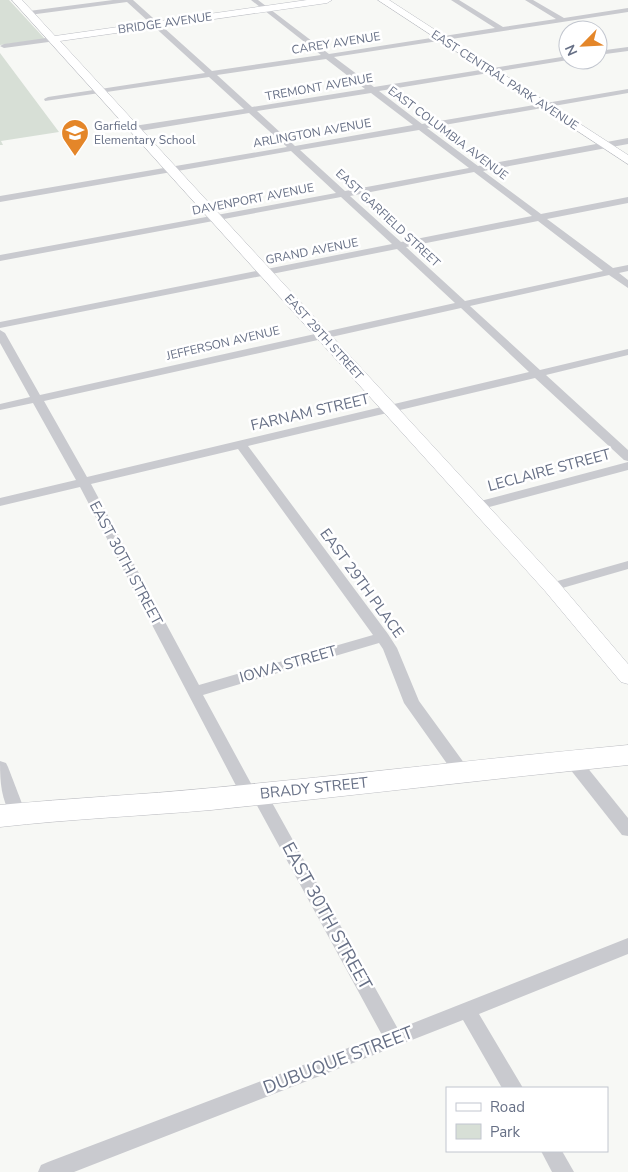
<svg xmlns="http://www.w3.org/2000/svg" width="628" height="1172" font-family="'Nunito Sans',sans-serif">
<rect width="100%" height="100%" fill="#f7f8f5"/>
<g fill="#d7dfd6">
<polygon points="0,0 9,0 45,39 0,45"/>
<polygon points="0,53 59,132 1,141 3,145 0,145"/>
</g>
<g fill="none" stroke-linecap="round" stroke-linejoin="round">
<defs>
<g id="secondary">
<polygon points="12,0 22,0 55,36 307,0 332,0 327,3 60,41 559,583 628,664 628,684 621,682 545,591"/>
<polygon points="378,0 389,0 628,155 628,164"/>
</g>
<path id="highway" d="M 628,745 L 628,765 C 489,779 350,796 211,810 C 141,816 70,819 0,827 L 0,805 C 70,798 141,795 211,788 C 350,775 489,758 628,745 Z"/>
</defs>
<use href="#secondary" stroke="#bbbdc3" stroke-width="1"/>
<use href="#highway" stroke="#b9babf" stroke-width="1"/>
<g fill="#c9cacf" fill-rule="evenodd">
<path d="M 113,0 L 133,0 L 212,71 L 321,55 L 251,0 L 258,0 L 329,54 L 495,28 L 451,0 L 459,0 L 503,27 L 556,19 L 525,0 L 533,0 L 564,18 L 628,8 L 628,12 L 334,57 L 374,87 L 568,56 L 568,60 L 379,91 L 422,124 L 628,89 L 628,93 L 427,128 L 478,166 L 628,138 L 628,144 L 483,171 L 541,214 L 628,197 L 628,203 L 547,219 L 613,268 L 628,265 L 628,271 L 619,273 L 628,280 L 628,288 L 609,275 L 470,306 L 540,370 L 628,349 L 628,355 L 546,375 L 628,450 L 628,461 L 624,460 L 535,378 L 248,446 L 388,634 L 397,648 L 419,701 L 467,767 L 469,771 L 467,775 L 461,777 L 455,775 L 404,703 L 383,649 L 379,643 L 203,695 L 254,789 L 259,788 L 265,790 L 398,1029 L 628,938 L 628,954 L 479,1014 L 523,1088 L 502,1088 L 463,1020 L 74,1172 L 38,1172 L 41,1165 L 48,1162 L 382,1035 L 254,800 L 249,801 L 243,799 L 80,487 L 0,506 L 0,498 L 76,480 L 33,403 L 0,410 L 0,404 L 30,397 L 0,343 L 0,330 L 5,333 L 40,395 L 455,303 L 397,249 L 0,328 L 0,322 L 392,244 L 341,197 L 0,261 L 0,255 L 336,193 L 291,151 L 0,202 L 0,196 L 287,147 L 249,113 L 134,132 L 130,129 L 134,126 L 244,109 L 209,77 L 45,101 L 44,99 L 48,97 L 205,73 L 127,2 L 29,15 L 25,13 L 29,11 ZM 326,59 L 365,89 L 252,107 L 217,75 ZM 371,93 L 413,125 L 295,146 L 257,111 ZM 419,130 L 469,168 L 345,191 L 300,150 ZM 474,172 L 532,216 L 401,242 L 350,196 ZM 538,221 L 603,271 L 465,301 L 406,247 ZM 461,308 L 529,372 L 87,477 L 44,401 ZM 238,449 L 373,635 L 199,685 L 91,484 Z"/>
<polygon points="53,37 56,37 56,41 4,48 0,46 4,44"/>
<polygon points="628,47 628,51 598,55 598,51"/>
<polygon points="628,462 628,470 478,510 472,506 473,503"/>
<polygon points="628,561 628,569 552,591 547,590 545,587 547,584"/>
<polygon points="572,754 578,756 628,818 628,836 622,835 566,764 564,760 566,756"/>
<path d="M 0,761 L 6,763 L 8,767 L 26,814 L 24,818 L 18,820 L 12,818 C 1,798 0,783 0,761 Z"/>
<polygon points="541,1151 562,1151 574,1172 552,1172"/>
</g>
<use href="#secondary" fill="#fff" fill-rule="evenodd"/>
<use href="#highway" fill="#fff" fill-rule="evenodd"/>
</g>
<defs>
<symbol id="school-pin" viewBox="-11 -11 22 30"><path d="M0 17L-7.5 6A9.5 9.5 0 1 1 7.5 6Z" fill="#e48629" stroke="#fff"/><path d="M0-5L7-2L0 1L-7-2ZM-4 1L0 2.5L4 1V4Q0 6-4 4Z" fill="#fff"/></symbol>
</defs>
<g fill-rule="evenodd">
<use href="#school-pin" x="59" y="117" width="32" height="43"/>
</g>
<g text-anchor="middle" dominant-baseline="central" stroke-width="5" stroke-linejoin="round" paint-order="stroke">
<g font-size="12" fill="#677086" stroke="#fff">
<text transform="translate(165 23) rotate(-8)">BRIDGE AVENUE</text>
<text transform="translate(336 43) rotate(-9)">CAREY AVENUE</text>
<text transform="translate(505 80) rotate(33)">EAST CENTRAL PARK AVENUE</text>
<text transform="translate(319 87) rotate(-10)">TREMONT AVENUE</text>
<text transform="translate(312 133) rotate(-10)">ARLINGTON AVENUE</text>
<text transform="translate(448 133) rotate(37)">EAST COLUMBIA AVENUE</text>
<text transform="translate(253 199) rotate(-11)">DAVENPORT AVENUE</text>
<text transform="translate(388 218) rotate(43)">EAST GARFIELD STREET</text>
<text transform="translate(312 251) rotate(-11)">GRAND AVENUE</text>
<text transform="translate(324 337) rotate(48)">EAST 29TH STREET</text>
<text transform="translate(223 343) rotate(-13)">JEFFERSON AVENUE</text>
</g>
<g font-size="12" fill="#677086" stroke="#fff" text-anchor="start">
<text x="94" y="126">Garfield<tspan x="94" dy="14">Elementary School</tspan></text>
</g>
<g font-size="15" fill="#677086" stroke="#fff">
<text transform="translate(310 412) rotate(-13)">FARNAM STREET</text>
<text transform="translate(549 470) rotate(-15)">LECLAIRE STREET</text>
<text transform="translate(126 563) rotate(62)">EAST 30TH STREET</text>
<text transform="translate(362 583) rotate(54)">EAST 29TH PLACE</text>
<text transform="translate(288 664) rotate(-16)">IOWA STREET</text>
<text transform="translate(314 788) rotate(-6)">BRADY STREET</text>
</g>
<g font-size="18" fill="#677086" stroke="#fff">
<text transform="translate(327 916) rotate(61)">EAST 30TH STREET</text>
<text transform="translate(338 1060) rotate(-21)">DUBUQUE STREET</text>
</g>
</g>
<rect x="446" y="1087" width="162" height="65" fill="#ffffff" stroke="#c2c6cf"/>
<rect x="456" y="1103" width="25" height="8" fill="#ffffff" stroke="#c2c6cf"/>
<text x="490" y="1112" font-size="15" fill="#677086">Road</text>
<rect x="456" y="1124" width="25" height="15" fill="#d7dfd6" stroke="#c2c6cf"/>
<text x="490" y="1137" font-size="15" fill="#677086">Park</text>
<g transform="translate(583 45) rotate(246)"><circle r="24" fill="#ffffff" stroke="#c2c6cf"/>
<path d="M0-4L9 19L0 12L-9 19Z" fill="#e48629"/>
<text y="-8" font-size="14" font-weight="bold" text-anchor="middle" fill="#677086">N</text>
</g>
</svg>
